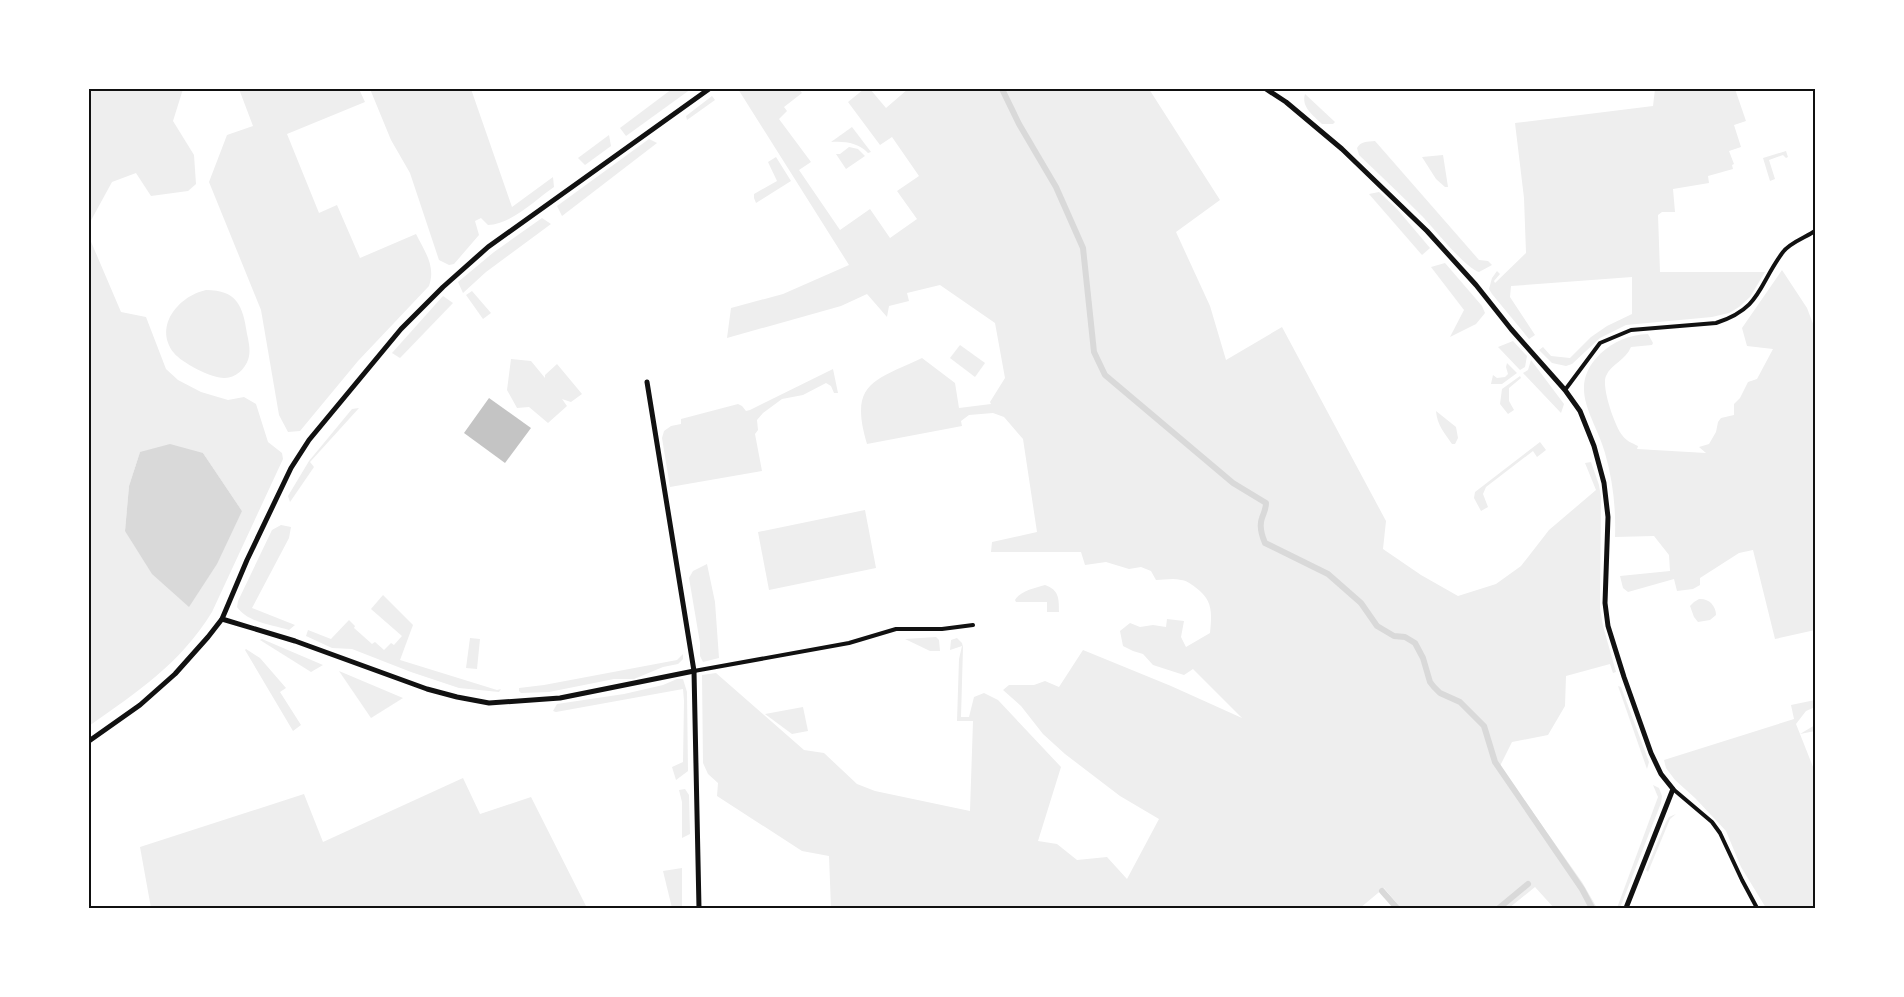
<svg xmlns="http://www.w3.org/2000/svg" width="1904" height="997" font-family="Quicksand,sans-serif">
<rect width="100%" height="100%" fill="#fff"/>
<g fill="#eee" fill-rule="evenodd">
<polygon points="89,89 183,89 173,121 194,155 196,184 188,191 151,196 136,173 112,182 89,224"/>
<path d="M 239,89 L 359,89 L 365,102 L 287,134 L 319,213 L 337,205 L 360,258 L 416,234 C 425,252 436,266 429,286 L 358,361 L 300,431 L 288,432 L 279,415 L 261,310 L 209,182 L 227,135 L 253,126 Z"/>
<path d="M 370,89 L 471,89 L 512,207 L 553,177 L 554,187 C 535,200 512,224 488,225 L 481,218 L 475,221 L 479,235 L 454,264 L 449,265 L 439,260 L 410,173 L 391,140 Z"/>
<polygon points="672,89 691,89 626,136 620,128"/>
<path d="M 738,89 L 799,89 L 802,93 L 784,107 L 787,111 L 779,119 L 811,162 L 799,170 L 840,230 L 870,209 L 890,238 L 917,219 L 897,191 L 919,176 L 892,137 L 880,145 L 848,102 L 864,89 L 870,89 L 886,108 L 908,89 L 1149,89 L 1220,200 L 1176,232 L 1210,306 L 1226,360 L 1282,327 L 1386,521 L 1383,549 L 1421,575 L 1458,596 L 1496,584 L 1521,566 L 1549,530 L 1596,490 L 1585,463 L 1591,462 L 1599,485 L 1601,497 L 1600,608 L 1603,626 L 1616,672 L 1613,673 L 1610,664 L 1566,676 L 1565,706 L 1548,735 L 1512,742 L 1500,766 L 1582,882 L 1597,908 L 1554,908 L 1535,887 L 1509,908 L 1401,908 L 1384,888 L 1360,908 L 831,908 L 829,856 L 802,851 L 717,796 L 718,783 L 708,774 L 703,763 L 702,675 L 716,673 L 804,750 L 824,753 L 857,784 L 875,791 L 970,811 L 973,721 L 957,721 L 959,659 L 962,646 L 950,650 L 951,640 L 957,638 L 962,643 L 963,647 L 961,717 L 969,717 L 974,697 L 984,693 L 998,700 L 1061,767 L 1038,841 L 1057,844 L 1077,860 L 1107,857 L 1127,879 L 1159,819 L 1120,796 L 1065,754 L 1043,734 L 1021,706 L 1003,690 L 1009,685 L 1034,685 L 1045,681 L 1059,687 L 1083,650 L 1171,686 L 1242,718 L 1193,669 L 1184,675 L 1153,665 L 1143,654 L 1133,651 L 1123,646 L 1120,631 L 1130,623 L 1140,627 L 1153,625 L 1166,627 L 1167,619 L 1184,621 L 1181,637 L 1186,647 L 1210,633 C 1212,612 1213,600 1195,587 C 1191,584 1186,580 1181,580 C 1173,578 1164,580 1156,580 L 1151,571 L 1141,567 L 1129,569 L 1106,562 L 1085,565 L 1081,552 L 991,552 L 992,542 L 1037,532 L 1023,439 L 1004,417 L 993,413 L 969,415 L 961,421 L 962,426 L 867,444 C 849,383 873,381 922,358 L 955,383 L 959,408 L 991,404 L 990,402 L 1005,378 L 995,323 L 940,285 L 907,293 L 909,301 L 889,306 L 887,317 L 867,294 L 841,306 L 727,338 L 731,308 L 783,294 L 849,265 Z"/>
<polygon points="1655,89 1735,89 1746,121 1734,125 1741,147 1729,151 1734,164 1732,165 1733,169 1708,176 1709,183 1673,189 1675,212 1662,212 1658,215 1660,272 1765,272 1750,297 1739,307 1729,313 1712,317 1626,325 1600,338 1572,364 1566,366 1552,363 1539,350 1543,347 1551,356 1570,358 1591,337 1607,326 1632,314 1632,277 1511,286 1510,297 1535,335 1529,339 1492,294 1489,289 1492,278 1497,271 1500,274 1494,281 1495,283 1526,253 1524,198 1515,123 1653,106"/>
<path d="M 1305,94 L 1335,122 L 1333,124 L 1322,124 C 1313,115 1301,107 1305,94 Z"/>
<polygon points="712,96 715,100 687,120 686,116"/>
<path d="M 852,127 L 871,152 L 868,153 C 859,143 845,141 831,142 Z"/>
<polygon points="609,135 611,146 585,165 578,158"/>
<polygon points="649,139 657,143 562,216 557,206"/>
<path d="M 1375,141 L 1479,260 L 1488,261 L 1492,265 L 1479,272 C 1465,268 1433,227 1421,215 C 1401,195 1380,175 1359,155 L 1357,148 C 1361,141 1367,142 1375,141 Z"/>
<polygon points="849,147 858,149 865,156 846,169 836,154 840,154"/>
<polygon points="1786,151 1788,157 1786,158 1783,155 1769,160 1775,179 1770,181 1763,158"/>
<polygon points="1443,155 1448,187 1445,187 1436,179 1422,157"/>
<polygon points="776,157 791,181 756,203 754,198 754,194 777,181 768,162"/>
<polygon points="1379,192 1397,209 1430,248 1422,255 1369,194"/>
<polygon points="542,218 551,224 486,272 463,293 458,282 494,252"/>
<path d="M 89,237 L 121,312 L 146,317 L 166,369 L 178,380 L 201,392 L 228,400 L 244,397 L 256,404 L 268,442 L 282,453 L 283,459 L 212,612 C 179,665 138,691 89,726 ZM 140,452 L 203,453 L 242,511 L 125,531 L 129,486 Z"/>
<polygon points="1445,263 1482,306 1485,313 1476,324 1450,337 1464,310 1431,267"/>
<path d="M 1782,270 L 1807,308 L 1815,329 L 1815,630 L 1775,639 L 1753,550 L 1739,553 L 1700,578 L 1700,585 L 1693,589 L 1677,591 L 1674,579 L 1628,592 L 1623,588 L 1620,576 L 1670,571 L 1669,555 L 1654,536 L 1615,537 C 1616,508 1613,481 1605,453 C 1595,417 1566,388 1600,354 C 1614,341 1629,335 1648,334 L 1653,343 L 1652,345 L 1631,347 C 1626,360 1611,364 1606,376 C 1601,387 1615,426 1622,435 C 1626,441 1632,443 1638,446 L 1637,449 L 1706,453 L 1699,447 L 1709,444 L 1716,432 L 1718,422 L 1721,418 L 1734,415 L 1734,404 L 1740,398 L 1748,382 L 1757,379 L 1773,349 L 1747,346 L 1742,328 Z"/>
<path d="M 206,290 C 237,290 243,306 247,334 C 249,343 251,352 248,360 C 245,369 235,378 225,378 C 213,379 182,363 174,353 C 153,326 179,296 206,290 Z"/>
<polygon points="472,291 491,313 483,319 466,295"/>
<polygon points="443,296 453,303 400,358 392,353"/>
<polygon points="1513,341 1527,356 1525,367 1520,370 1498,347"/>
<polygon points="960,345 985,363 975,377 950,358"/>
<polygon points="511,359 531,361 545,378 545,375 557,364 582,394 571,402 562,399 567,406 548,423 529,407 517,408 507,390"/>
<polygon points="1531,360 1564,404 1561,413 1523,373 1528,370"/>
<polygon points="1507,363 1517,373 1502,384 1491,384 1493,375 1497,378 1505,377 1508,374 1506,367"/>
<polygon points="833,369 838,393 834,393 831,386 826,383 803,395 782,399 763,413 757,420 758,430 755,434 762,471 670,487 662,438 664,431 671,426 681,424 681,419 738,404 742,406 746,411 750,410"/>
<polygon points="1520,376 1521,378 1509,388 1509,401 1514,410 1508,414 1500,404 1502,389"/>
<polygon points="359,408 310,462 314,467 290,502 288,496 309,461 352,409"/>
<path d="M 1436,411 L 1456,427 L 1458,438 L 1455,444 L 1452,444 C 1445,434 1437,425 1436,411 Z"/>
<polygon points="1540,442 1546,450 1537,457 1533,451 1486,487 1483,494 1488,507 1481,511 1474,498 1475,492"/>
<polygon points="865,510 876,568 769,590 758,532"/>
<path d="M 281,525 L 291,527 L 289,538 L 252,608 L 295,625 L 289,630 C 272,625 247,622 237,607 L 238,601 L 272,530 Z"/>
<polygon points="707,564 715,602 719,658 703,662 700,656 700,643 689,578 693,571"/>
<path d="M 1045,585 C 1059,590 1059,598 1059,612 L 1047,612 L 1047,602 L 1016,602 L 1015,600 C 1020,591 1035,588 1045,585 Z"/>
<polygon points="383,595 413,625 400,660 497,690 501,689 499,692 459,688 411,672 352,649 332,648 306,636 308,630 331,639 349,620 355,626 354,628 372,644 375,642 384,650 391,643 394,645 402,636 371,609"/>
<path d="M 1699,599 C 1708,598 1716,605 1716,615 L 1710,620 L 1698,622 L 1694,617 L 1690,606 L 1694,602 Z"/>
<polygon points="936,637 939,640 940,651 930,651 905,639"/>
<polygon points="470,638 480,639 477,669 466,668"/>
<polygon points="262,639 323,665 311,672 260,640"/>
<polygon points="246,649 260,658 286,688 280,692 301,725 293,731 245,650"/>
<polygon points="683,654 683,659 678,664 663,667 634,679 614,679 549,692 521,693 519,691 519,688 544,685 677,660"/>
<polygon points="339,671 403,698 371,718"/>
<polygon points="677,679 683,679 687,692 688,771 676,780 672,767 683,762 684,701 683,689 556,712 553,711 557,704 624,694 663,685"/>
<polygon points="1618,686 1621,687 1649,762 1647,769"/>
<polygon points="1815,700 1815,707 1806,711 1796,724 1800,734 1815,725 1815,731 1800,734 1815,772 1815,908 1766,908 1741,867 1726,831 1695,798 1675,780 1666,768 1664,760 1794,719 1791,705"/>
<polygon points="803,707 808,731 792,734 765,714"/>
<polygon points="463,778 480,814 531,797 587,908 151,908 140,847 304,794 323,842"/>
<polygon points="1653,785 1659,788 1662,796 1661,803 1620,908 1617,908 1658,797"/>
<polygon points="685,789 689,795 690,834 682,838 682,802 679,790"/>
<polygon points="1676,814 1670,819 1648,872 1646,870 1666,822 1669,817"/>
<polygon points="682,868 682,908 672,908 663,871"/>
</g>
<polygon fill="#d9d9d9" points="170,444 203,453 242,511 217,564 189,607 152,574 125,531 129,486 140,452"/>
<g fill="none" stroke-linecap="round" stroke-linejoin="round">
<g stroke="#d9d9d9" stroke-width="6">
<path d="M 1002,89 L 1019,124 L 1056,187 L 1083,248 L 1094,352 L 1105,375 L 1233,483 L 1266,503 C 1266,509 1264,512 1262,518 C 1259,526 1262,536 1265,543 L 1328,574 L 1361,603 L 1377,626 L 1394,636 L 1405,637 L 1415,643 L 1423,658 L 1430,682 L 1434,687 L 1440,693 L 1460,702 L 1484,726 L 1495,762 L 1582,889 L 1592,908"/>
<polyline points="1382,891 1397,908"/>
<polyline points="1499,908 1528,884"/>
</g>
</g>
<polygon fill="#c4c4c4" points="489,398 531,428 505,463 464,433"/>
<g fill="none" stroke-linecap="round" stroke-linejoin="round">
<g stroke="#111" stroke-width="4">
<path d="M 1565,390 L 1600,343 L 1631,330 L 1716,323 C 1762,308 1758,285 1783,252 C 1789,243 1806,237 1815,231"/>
<polyline points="694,671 849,643 896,629 942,629 973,625"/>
<polyline points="1673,789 1712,822 1720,833 1742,880 1757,908"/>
</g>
<g stroke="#111" stroke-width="5">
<polyline points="1266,89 1286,102 1342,149 1427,231 1476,285 1511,329 1565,390 1580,411 1594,446 1604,483 1608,517 1605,603 1608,626 1624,677 1651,753 1661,774 1673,789 1626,908"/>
<polyline points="647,382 694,671 699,908"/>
<polyline points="222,619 295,641 427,689 457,697 489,703 560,698 694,671"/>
<polyline points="89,741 140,705 175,674 208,637 222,619 247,560 291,468 309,440 401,329 443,287 488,247 709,89"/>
</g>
</g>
<rect width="1904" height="997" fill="none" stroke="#ffffff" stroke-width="180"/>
<rect x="90" y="90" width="1724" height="817" fill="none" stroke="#111" stroke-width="2"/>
</svg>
